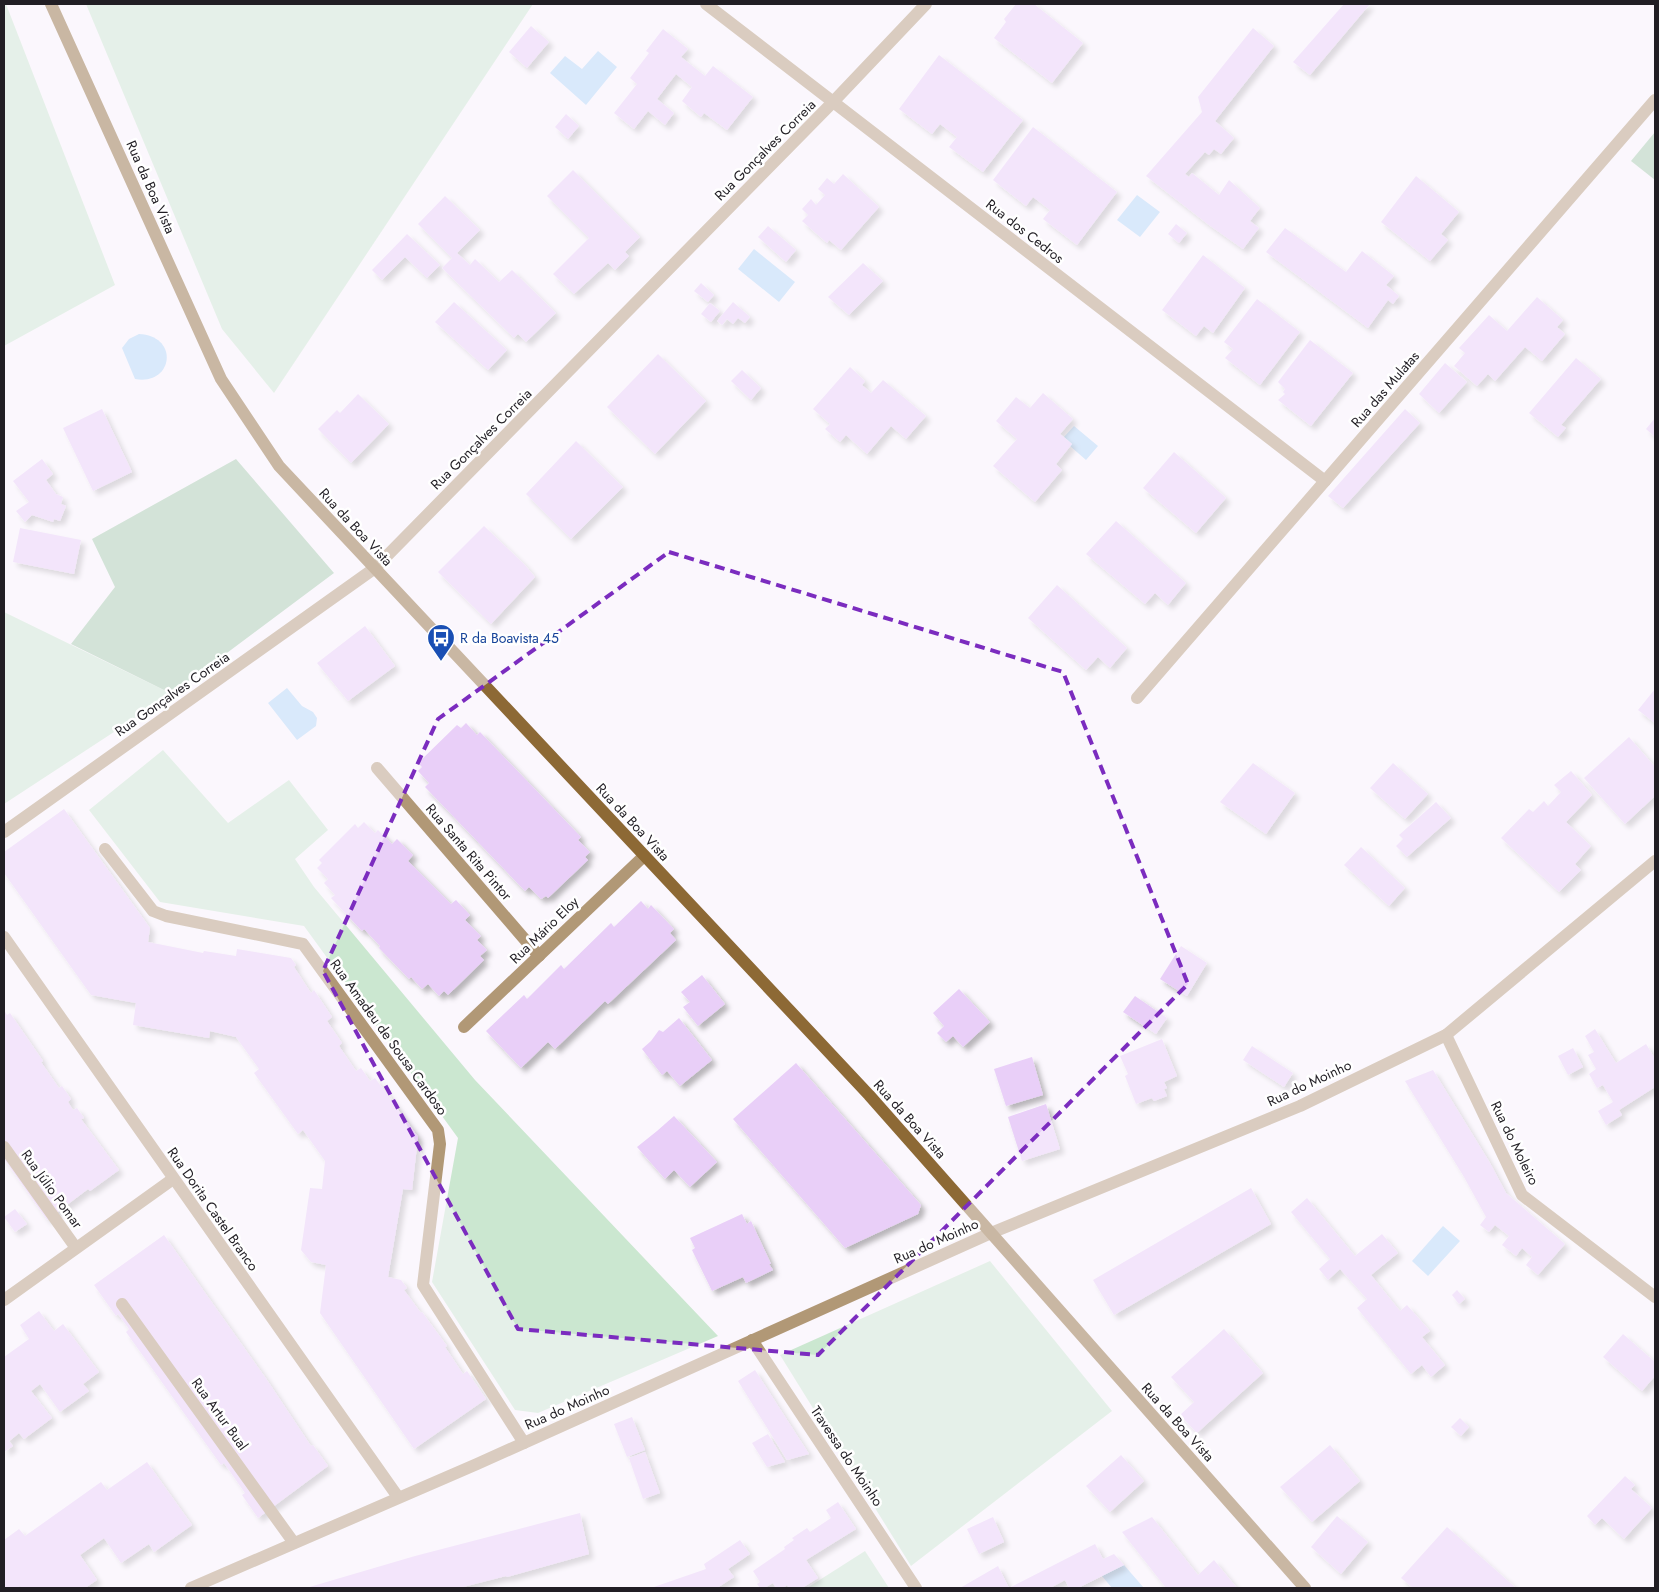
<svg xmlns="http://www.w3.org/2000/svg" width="1659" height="1592" font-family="Jost,sans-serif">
<defs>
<filter id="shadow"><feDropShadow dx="4.5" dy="4.5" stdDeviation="2.5" flood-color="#0004"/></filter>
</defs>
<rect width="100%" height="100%" fill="#fbf7fd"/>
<g fill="#cbe7d0">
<polygon points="4,4 6,4 115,285 4,346"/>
<polygon points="86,4 533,4 274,393 222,329"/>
<polygon points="4,612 172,694 4,804"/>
<polygon points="163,750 228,823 289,780 328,830 295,859 314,887 475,1080 718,1336 538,1413 515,1410 432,1282 458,1138 304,926 160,902 89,810"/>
<polygon points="990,1261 1112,1411 911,1566 780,1355"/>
<polygon points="865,1551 889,1588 807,1588"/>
</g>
<g fill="#a2cbab">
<polygon points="1655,132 1655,180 1631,161"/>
<polygon points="236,459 334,573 172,694 71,644 115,587 92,539"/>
</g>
<g fill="#b0d7f8">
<polygon points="598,51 617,67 586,105 550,73 565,56 582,69"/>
<polygon points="1137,195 1160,212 1140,237 1117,220"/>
<polygon points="754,249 795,282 779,302 738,269"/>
<path d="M 139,334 C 180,336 173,386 135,379 L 122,348 L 129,339 Z"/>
<polygon points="1074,426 1098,446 1086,460 1070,446 1072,444 1064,437"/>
<polygon points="287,688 302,706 313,712 317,718 316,726 297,740 268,703"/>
<polygon points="1443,1226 1460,1241 1428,1276 1412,1261"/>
<polygon points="1124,1565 1144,1588 1112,1588 1102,1576"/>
</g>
<g fill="#e9cff8" filter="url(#shadow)">
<polygon points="1016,4 1034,4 1083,43 1052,83 994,38 1006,22 1004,19"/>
<polygon points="1344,4 1370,4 1310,75 1293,62"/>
<polygon points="531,26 549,42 527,68 509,52"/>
<polygon points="1253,28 1274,46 1215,121 1234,138 1221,154 1214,149 1209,155 1205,152 1185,174 1189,177 1192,173 1219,195 1229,180 1260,208 1250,221 1259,228 1243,249 1209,225 1146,176 1202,112 1198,97"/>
<polygon points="663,29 688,49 681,57 705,76 713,66 753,97 727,130 704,113 701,117 682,101 692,87 676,74 657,99 674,113 665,125 648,111 634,129 614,113 637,84 630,78 649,53 646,51"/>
<polygon points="939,55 1023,120 983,172 949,147 957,137 940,124 932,134 899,109"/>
<polygon points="566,114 579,126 568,139 555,127"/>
<polygon points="1033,127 1117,192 1077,245 1043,219 1050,210 1033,197 1026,206 993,180"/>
<polygon points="573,170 640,237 625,252 629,256 615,270 608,263 574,294 553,274 589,238 547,196"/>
<polygon points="843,174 879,207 841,250 829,240 827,243 802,221 808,215 802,209 811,199 816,205 825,195 818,189 827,178 834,184"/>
<polygon points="1416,176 1459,212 1441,234 1448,240 1430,261 1381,222"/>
<polygon points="445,196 480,230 457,253 470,265 475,259 499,282 512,270 556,313 526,342 518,334 514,338 442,268 452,258 418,224"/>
<polygon points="1176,224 1187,233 1179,243 1168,234"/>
<polygon points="768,226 796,250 786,262 758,237"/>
<polygon points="1285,228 1346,272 1362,251 1394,276 1386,285 1399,296 1393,304 1388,300 1368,328 1266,252"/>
<polygon points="407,234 440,265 427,278 405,257 382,280 372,270"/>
<polygon points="1203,255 1245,288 1213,333 1204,326 1196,336 1162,310"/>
<polygon points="863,263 883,281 849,315 828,297"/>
<polygon points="701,283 714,295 708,302 694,291"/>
<polygon points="1537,297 1563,320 1557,327 1565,334 1542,361 1525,347 1495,381 1488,374 1477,386 1454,366 1465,353 1459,348 1489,315 1507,331"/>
<polygon points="1257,299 1300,332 1260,385 1225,358 1233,349 1224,342"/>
<polygon points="454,302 507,350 488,370 435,322"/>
<polygon points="733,302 750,317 745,323 738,318 733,324 727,319 722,325 717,321"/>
<polygon points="710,303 720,311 711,322 701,314"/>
<polygon points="1310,340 1353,373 1311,426 1278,400 1285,394 1283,392 1285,389 1278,382"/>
<polygon points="658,354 706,401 655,454 607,407"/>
<polygon points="1576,358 1601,379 1561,425 1566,428 1558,437 1529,413"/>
<polygon points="1445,363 1467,382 1439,413 1419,394"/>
<polygon points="850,367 865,381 862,385 871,393 883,380 926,416 906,439 891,426 867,454 846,435 840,442 825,429 830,424 813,409"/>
<polygon points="742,370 761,388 751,400 731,381"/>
<polygon points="1043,393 1073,419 1060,434 1072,444 1056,464 1062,470 1035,502 993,466 1017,439 996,421 1016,397 1030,408"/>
<polygon points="358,394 389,424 351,463 318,429 337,410 340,413"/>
<polygon points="102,409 132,472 93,491 63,428"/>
<polygon points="1405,409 1420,423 1343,508 1328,496"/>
<polygon points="1655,418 1655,437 1646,429"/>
<polygon points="576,441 623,487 571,539 526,494"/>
<polygon points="1174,452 1226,498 1196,533 1143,488"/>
<polygon points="42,459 53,474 46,480 56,494 63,497 61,504 66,506 60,521 54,519 53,522 32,515 25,522 16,511 29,502 13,481"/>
<polygon points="1116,521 1186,583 1168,605 1155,593 1145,604 1086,554"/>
<polygon points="484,526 524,564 535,577 491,624 438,572"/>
<polygon points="20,528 81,540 74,574 13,562"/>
<polygon points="1057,585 1127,648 1110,668 1098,657 1086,670 1028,618"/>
<polygon points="365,626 395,666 348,701 317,663"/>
<polygon points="1655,689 1655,723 1638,710"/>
<polygon points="466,723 477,735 480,732 581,837 578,840 590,852 585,857 588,860 548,898 546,896 541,899 529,887 525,891 425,787 429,783 418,771 422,767 418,763 457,725 461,728"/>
<polygon points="1629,737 1655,767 1655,796 1625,824 1584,778"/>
<polygon points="1253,763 1295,793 1266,834 1220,802"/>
<polygon points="1393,763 1428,794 1405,819 1370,788"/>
<polygon points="1571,771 1592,795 1566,822 1591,846 1575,864 1581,870 1559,892 1501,838 1529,809 1533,812 1544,801 1548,806 1561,792 1554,785"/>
<polygon points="1436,802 1451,818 1407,857 1396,846 1403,839 1399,835"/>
<polygon points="64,809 150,928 148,942 203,953 204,951 236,956 237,949 291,958 296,965 294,967 311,993 314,990 332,1017 327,1021 342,1043 339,1046 356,1071 361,1068 370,1081 375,1078 418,1137 412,1190 403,1189 388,1277 401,1280 407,1288 404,1290 421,1313 422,1312 447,1346 445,1347 463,1374 467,1371 486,1399 414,1449 320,1313 326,1265 311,1262 301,1250 310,1188 322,1189 325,1161 303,1130 298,1134 254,1073 259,1069 236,1037 210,1031 209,1038 133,1025 136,1003 91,995 4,873 4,852"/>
<polygon points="364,822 375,833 378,830 392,844 397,839 413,855 408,861 451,904 456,900 470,915 465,920 481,936 477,940 487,950 480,956 484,960 448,995 444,991 439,996 428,984 422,989 411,977 409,979 379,948 380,946 364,929 362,931 331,898 335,895 324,883 328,879 317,868 322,863 319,860 355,824 358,828"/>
<polygon points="1361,847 1405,888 1389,906 1344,865"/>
<polygon points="641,901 648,909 651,905 674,929 670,933 676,940 608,1004 605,1001 555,1049 548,1042 521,1068 486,1031 524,995 527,999 561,965 564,969 611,923 614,927"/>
<polygon points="1181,946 1207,963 1187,996 1160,979"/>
<polygon points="702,975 725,1004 698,1026 683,1007 690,1002 681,992"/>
<polygon points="959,989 990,1022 963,1047 953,1036 946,1042 937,1033 944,1026 933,1013"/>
<polygon points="1135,996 1167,1018 1156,1034 1123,1012"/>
<polygon points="4,1010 7,1015 10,1013 43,1061 41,1062 59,1088 62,1086 71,1099 68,1102 73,1110 77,1108 84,1118 81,1119 119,1170 90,1191 88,1189 47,1220 4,1159"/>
<polygon points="679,1018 712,1060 680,1086 667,1071 662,1075 642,1049 651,1041 659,1030 663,1032"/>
<polygon points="1595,1029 1616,1063 1646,1044 1655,1059 1655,1087 1619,1110 1622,1115 1606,1125 1598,1111 1613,1102 1603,1085 1597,1088 1589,1074 1596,1069 1588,1055 1594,1052 1585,1036"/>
<polygon points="1162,1039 1177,1076 1164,1082 1167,1088 1164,1089 1167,1096 1154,1101 1152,1098 1136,1104 1125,1076 1128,1074 1120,1056"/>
<polygon points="1252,1046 1293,1073 1284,1087 1243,1060"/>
<polygon points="1573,1048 1583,1067 1568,1075 1558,1056"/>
<polygon points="1032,1057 1043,1095 1006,1106 994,1069"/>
<polygon points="796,1063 921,1205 918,1214 845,1248 733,1119"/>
<polygon points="1433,1070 1490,1163 1506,1193 1565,1244 1538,1275 1526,1265 1532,1257 1522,1248 1516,1256 1502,1245 1509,1236 1495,1225 1489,1232 1480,1225 1486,1217 1464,1177 1405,1081"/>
<polygon points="1046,1104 1060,1149 1022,1161 1008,1117"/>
<polygon points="674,1116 717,1162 690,1187 674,1170 665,1179 637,1147 657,1131"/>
<polygon points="1251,1188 1271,1224 1114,1315 1093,1280"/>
<polygon points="1307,1198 1355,1256 1382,1234 1398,1253 1371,1275 1400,1311 1407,1305 1430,1331 1422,1337 1445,1365 1431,1377 1422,1365 1411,1374 1357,1308 1367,1299 1340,1269 1328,1280 1319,1269 1330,1259 1291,1212"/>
<polygon points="15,1209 27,1224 15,1232 4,1217"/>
<polygon points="742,1214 747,1224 751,1221 771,1264 769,1264 773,1270 746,1283 743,1277 712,1291 692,1250 695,1248 690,1238"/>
<polygon points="164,1235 267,1380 311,1446 313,1445 328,1466 258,1518 242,1495 245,1493 224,1463 221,1465 126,1332 129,1329 118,1314 116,1316 94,1285"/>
<polygon points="1457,1290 1465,1299 1459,1304 1452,1295"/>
<polygon points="39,1311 54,1331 63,1324 99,1372 83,1384 89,1391 60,1412 40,1384 31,1391 52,1418 24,1439 19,1433 13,1438 9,1441 13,1446 4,1452 4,1357 29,1339 20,1325"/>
<polygon points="1224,1329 1263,1373 1197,1433 1180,1415 1194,1402 1171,1377"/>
<polygon points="1623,1334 1655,1362 1655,1376 1642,1391 1603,1357"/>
<polygon points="755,1370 780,1409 809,1454 787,1460 738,1381"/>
<polygon points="632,1417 645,1450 627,1457 614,1424"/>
<polygon points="1460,1418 1469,1427 1461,1436 1451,1427"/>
<polygon points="768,1434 785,1462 767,1467 752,1443"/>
<polygon points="1330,1445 1360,1481 1312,1522 1280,1487"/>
<polygon points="645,1452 660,1493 643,1499 629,1458"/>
<polygon points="1121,1455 1144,1481 1110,1512 1086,1486"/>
<polygon points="147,1462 192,1525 154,1552 149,1544 121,1563 104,1538 80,1555 97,1580 85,1588 22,1588 20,1586 17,1588 4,1588 4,1540 19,1529 25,1536 101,1482 107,1490"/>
<polygon points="1625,1476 1635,1485 1631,1489 1652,1508 1624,1539 1602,1518 1595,1525 1587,1516"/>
<polygon points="838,1502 856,1529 806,1560 818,1578 802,1588 789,1588 787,1585 783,1588 776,1588 773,1583 764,1588 760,1588 757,1584 760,1582 753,1571 785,1549 784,1547 794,1540 792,1538 807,1528 810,1532 831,1518 826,1510"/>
<polygon points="580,1513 589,1554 507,1577 506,1576 459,1588 306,1588 415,1556"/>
<polygon points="1337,1516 1368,1542 1341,1574 1311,1547"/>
<polygon points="993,1517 1004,1542 979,1554 967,1529"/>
<polygon points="1152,1517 1198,1575 1214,1560 1237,1588 1166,1588 1122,1532"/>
<polygon points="1447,1527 1516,1588 1413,1588 1401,1578"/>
<polygon points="740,1540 750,1554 728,1569 734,1577 717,1588 651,1588 706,1569 704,1564"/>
<polygon points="1095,1544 1103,1559 1114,1554 1124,1565 1078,1588 1069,1588 1065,1580 1050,1588 1009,1588"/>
<polygon points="998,1566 1009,1588 960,1588"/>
</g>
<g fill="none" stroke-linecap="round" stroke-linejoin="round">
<g stroke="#b19876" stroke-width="12">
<polyline points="706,4 1325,481"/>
<polyline points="1137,698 1655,100"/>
<polyline points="377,768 539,956"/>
<polyline points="4,832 375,568 833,102 926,4"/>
<polyline points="105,849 153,911 166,916 303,944 438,1130 440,1144 423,1285 524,1443"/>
<polyline points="4,937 398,1497"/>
<polyline points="464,1027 644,856"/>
<polyline points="1446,1035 1522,1195 1655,1297"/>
<polyline points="4,1147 76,1248"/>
<polyline points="4,1300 173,1179"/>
<polyline points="122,1304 294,1543"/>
<polyline points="752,1340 916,1588"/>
<polyline points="191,1588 477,1464 991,1233 1300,1106 1446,1035 1655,861"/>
</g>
<polyline stroke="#8d6935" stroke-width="12" points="51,4 221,379 279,466 869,1095 1305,1588"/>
</g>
<path d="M0 0H1659V1592H0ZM 669,552 L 1063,672 L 1188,984 L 818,1355 L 518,1329 L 323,971 L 438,719 Z" fill="#fbf7fd" fill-opacity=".55" fill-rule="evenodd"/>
<path fill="none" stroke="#7b2cbf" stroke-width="4" stroke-dasharray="10 6" stroke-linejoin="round" d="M 669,552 L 1063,672 L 1188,984 L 818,1355 L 518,1329 L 323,971 L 438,719 Z"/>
<defs>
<symbol id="bus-pin" viewBox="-11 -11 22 30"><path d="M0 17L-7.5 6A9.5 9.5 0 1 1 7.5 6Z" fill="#1a4fb4" stroke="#fff"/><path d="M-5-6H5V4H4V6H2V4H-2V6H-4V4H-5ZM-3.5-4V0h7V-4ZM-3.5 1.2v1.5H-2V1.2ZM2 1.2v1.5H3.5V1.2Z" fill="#fff"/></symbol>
</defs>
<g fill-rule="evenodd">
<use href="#bus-pin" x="425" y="622" width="32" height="43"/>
</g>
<g text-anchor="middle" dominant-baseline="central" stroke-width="5" stroke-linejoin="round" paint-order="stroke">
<g font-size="14" fill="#211e24" stroke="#fff">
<text transform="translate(765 150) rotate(-45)">Rua Gonçalves Correia</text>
<text transform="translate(151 187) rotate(66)">Rua da Boa Vista</text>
<text transform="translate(1025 231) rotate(38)">Rua dos Cedros</text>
<text transform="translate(1385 389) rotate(-49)">Rua das Mulatas</text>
<text transform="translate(481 439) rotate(-45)">Rua Gonçalves Correia</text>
<text transform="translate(356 527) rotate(47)">Rua da Boa Vista</text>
<text transform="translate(172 694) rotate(-35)">Rua Gonçalves Correia</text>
<text transform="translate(633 822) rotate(47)">Rua da Boa Vista</text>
<text transform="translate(469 852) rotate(49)">Rua Santa Rita Pintor</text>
<text transform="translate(544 930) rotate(-44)">Rua Mário Eloy</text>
<text transform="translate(389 1037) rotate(54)">Rua Amadeu de Sousa Cardoso</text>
<text transform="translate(1309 1083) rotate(-25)">Rua do Moinho</text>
<text transform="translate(910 1119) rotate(48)">Rua da Boa Vista</text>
<text transform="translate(1515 1143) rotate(64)">Rua do Moleiro</text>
<text transform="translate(52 1189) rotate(54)">Rua Júlio Pomar</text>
<text transform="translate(213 1209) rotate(55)">Rua Dorita Castel Branco</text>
<text transform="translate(936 1241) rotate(-24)">Rua do Moinho</text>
<text transform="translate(567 1407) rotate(-24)">Rua do Moinho</text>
<text transform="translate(220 1414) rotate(54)">Rua Artur Bual</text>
<text transform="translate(1178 1422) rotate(48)">Rua da Boa Vista</text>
<text transform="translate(847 1456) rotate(56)">Travessa do Moinho</text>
</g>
<g font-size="14" fill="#164399" stroke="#fff" text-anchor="start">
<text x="460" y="638">R da Boavista 45</text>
</g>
</g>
<rect width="1659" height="1592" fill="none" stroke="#211e24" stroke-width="10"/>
</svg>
